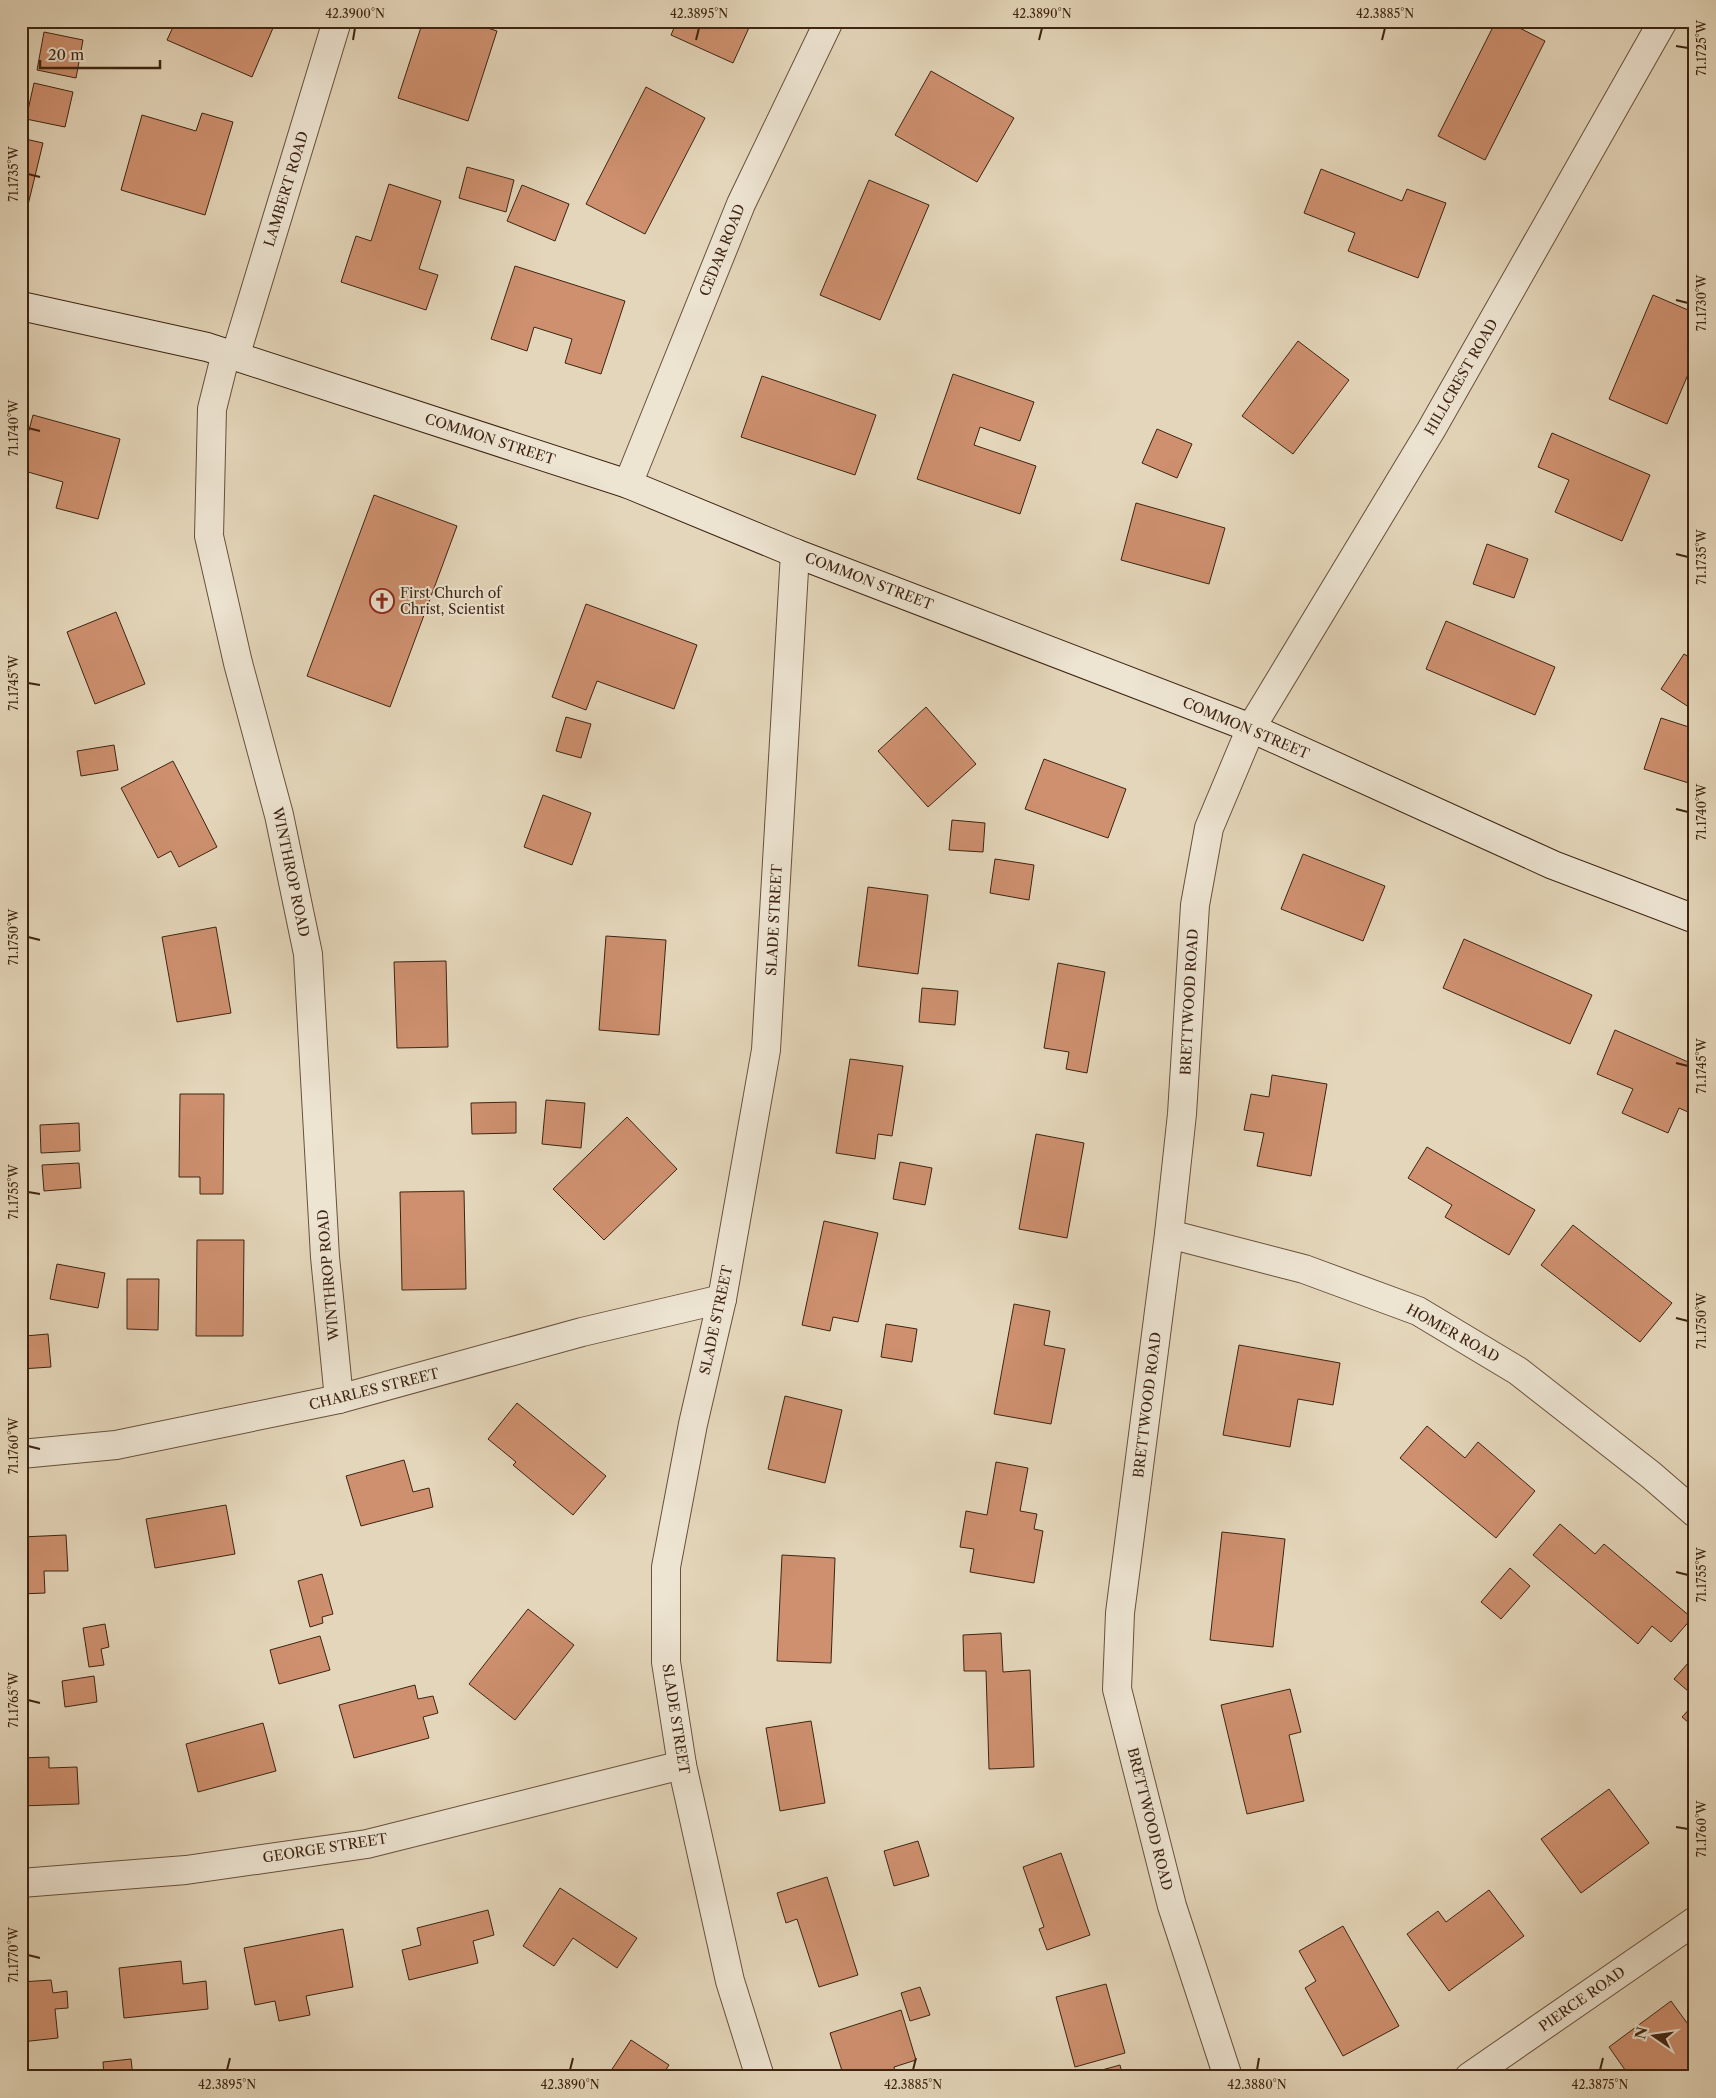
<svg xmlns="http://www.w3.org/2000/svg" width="1716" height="2098" font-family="'Libre Caslon Text',serif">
<rect width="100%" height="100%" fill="#e4d6ba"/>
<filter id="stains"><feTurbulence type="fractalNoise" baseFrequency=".004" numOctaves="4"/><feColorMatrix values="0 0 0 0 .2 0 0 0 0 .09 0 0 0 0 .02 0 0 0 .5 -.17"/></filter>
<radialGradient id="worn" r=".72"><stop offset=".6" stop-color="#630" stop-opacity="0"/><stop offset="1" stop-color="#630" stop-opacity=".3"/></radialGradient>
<g fill="#ce906f" stroke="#3e2411">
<polygon points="160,21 276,21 252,77 167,40 173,27"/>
<polygon points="423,21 466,21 497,31 468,121 398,98"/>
<polygon points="677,21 752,21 733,63 671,35"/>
<polygon points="1496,21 1506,21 1545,41 1485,160 1438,136"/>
<polygon points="44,32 83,40 76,78 37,70"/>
<polygon points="931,71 1014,118 977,182 895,135"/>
<polygon points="34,83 73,92 65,127 26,119"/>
<polygon points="646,87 705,118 645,234 586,204"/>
<polygon points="202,113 233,122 205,215 121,190 142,115 196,131"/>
<polygon points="21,138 43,143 28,205 21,203"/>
<polygon points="467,167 514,180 506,212 459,198"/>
<polygon points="1321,169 1402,201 1407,189 1446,203 1418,278 1348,251 1355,233 1304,213"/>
<polygon points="869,180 929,205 880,320 820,295"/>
<polygon points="389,184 441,201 419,269 438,275 426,310 341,282 356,236 371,241"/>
<polygon points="522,185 569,204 555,241 507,221"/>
<polygon points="515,266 625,301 601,374 565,363 572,339 534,327 527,351 491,339"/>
<polygon points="1653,295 1695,313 1695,358 1667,424 1609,399"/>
<polygon points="1298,341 1349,380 1293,454 1242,416"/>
<polygon points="953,374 1034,402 1020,441 980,427 974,445 1036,466 1020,514 917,479"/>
<polygon points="762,376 876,415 855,475 741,437"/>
<polygon points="33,415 120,439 98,519 56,508 63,482 21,470 21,460"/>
<polygon points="1157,429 1192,444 1177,478 1142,463"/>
<polygon points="1552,433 1650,475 1622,541 1555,512 1569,480 1538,467"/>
<polygon points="374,495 457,526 390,707 307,676"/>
<polygon points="1136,503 1225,528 1209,584 1121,560"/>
<polygon points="1487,544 1528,559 1514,598 1473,584"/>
<polygon points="586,604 697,645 674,709 597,681 586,710 552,697"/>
<polygon points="116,612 145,684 95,704 67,632"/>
<polygon points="1446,621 1555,667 1535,715 1426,669"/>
<polygon points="1684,654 1695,661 1695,711 1661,689"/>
<polygon points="926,707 976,764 928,807 878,751"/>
<polygon points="566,717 591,724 581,758 556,751"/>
<polygon points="1661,718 1695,729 1695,785 1644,769"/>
<polygon points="114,745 118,770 81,776 77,751"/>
<polygon points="1044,759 1126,789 1108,838 1025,809"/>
<polygon points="173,761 217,847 179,867 171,851 158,858 121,788"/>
<polygon points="543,795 591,813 572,865 524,847"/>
<polygon points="952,820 985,823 983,852 949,850"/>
<polygon points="1303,854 1385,886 1363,941 1281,909"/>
<polygon points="995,859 1034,865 1029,900 990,893"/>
<polygon points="868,887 928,895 918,974 858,966"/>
<polygon points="216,927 231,1013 177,1022 162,937"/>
<polygon points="606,936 666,940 659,1035 599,1030"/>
<polygon points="1464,939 1592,995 1570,1044 1443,988"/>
<polygon points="446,961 448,1047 397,1048 394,962"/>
<polygon points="1058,963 1105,972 1087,1073 1066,1069 1069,1052 1044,1048"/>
<polygon points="922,988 958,991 955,1025 919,1022"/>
<polygon points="1615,1030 1695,1065 1695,1115 1679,1108 1668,1133 1622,1113 1633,1089 1597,1074"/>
<polygon points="850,1059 903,1066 892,1136 878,1134 875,1159 836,1153"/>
<polygon points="1272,1075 1327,1084 1311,1176 1257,1166 1264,1133 1244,1130 1251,1094 1269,1097"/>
<polygon points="180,1094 224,1094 223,1194 200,1194 200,1177 179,1177"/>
<polygon points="546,1100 585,1103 581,1148 542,1144"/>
<polygon points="516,1102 516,1133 472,1134 471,1103"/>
<polygon points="627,1117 677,1169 604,1240 553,1189"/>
<polygon points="79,1123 80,1151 41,1153 40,1125"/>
<polygon points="1036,1134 1084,1143 1067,1238 1019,1229"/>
<polygon points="1427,1147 1535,1210 1509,1255 1445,1217 1452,1205 1408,1178"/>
<polygon points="900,1162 932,1168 925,1205 893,1199"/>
<polygon points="79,1163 81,1188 44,1191 42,1165"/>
<polygon points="21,1184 23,1184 21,1252"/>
<polygon points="464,1191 466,1289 402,1290 400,1192"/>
<polygon points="824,1221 878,1233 858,1322 833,1317 830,1331 802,1325"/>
<polygon points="1573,1225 1672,1303 1640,1342 1541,1265"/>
<polygon points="197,1240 244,1240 243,1336 196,1336"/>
<polygon points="57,1264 105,1273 98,1308 50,1299"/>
<polygon points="127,1279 159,1279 158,1330 127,1329"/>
<polygon points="1014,1304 1050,1311 1044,1345 1065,1349 1051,1424 994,1414"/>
<polygon points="21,1324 25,1324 25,1336 48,1334 51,1367 21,1369"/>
<polygon points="886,1324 917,1329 912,1362 881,1357"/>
<polygon points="1239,1345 1340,1363 1333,1405 1298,1399 1290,1447 1223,1435"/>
<polygon points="785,1396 842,1410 825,1483 768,1469"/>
<polygon points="517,1403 606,1476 573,1515 513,1465 516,1462 488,1439"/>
<polygon points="1427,1426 1465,1458 1478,1442 1535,1491 1496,1538 1400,1458"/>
<polygon points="404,1460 413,1492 429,1488 433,1507 361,1526 346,1476"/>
<polygon points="996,1462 1028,1468 1020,1511 1037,1514 1034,1529 1043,1531 1034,1583 970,1572 974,1549 960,1547 966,1511 987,1515"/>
<polygon points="226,1505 235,1554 155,1568 146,1519"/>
<polygon points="1560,1524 1595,1554 1604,1544 1692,1618 1671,1642 1652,1626 1638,1644 1533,1555"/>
<polygon points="1222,1532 1285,1539 1273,1647 1210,1640"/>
<polygon points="66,1535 68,1571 44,1571 45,1593 21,1594 21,1537"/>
<polygon points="782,1555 835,1558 831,1663 777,1661"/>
<polygon points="1510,1568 1530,1586 1501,1619 1481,1602"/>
<polygon points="322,1574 333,1614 322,1617 323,1623 310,1627 298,1581"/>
<polygon points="528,1609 574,1645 515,1720 469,1684"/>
<polygon points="105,1624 109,1647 101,1649 104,1665 89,1667 83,1628"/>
<polygon points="1001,1633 1003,1672 1030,1670 1034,1767 989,1769 986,1671 964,1671 963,1635"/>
<polygon points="320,1636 330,1670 279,1684 270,1650"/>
<polygon points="1695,1655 1695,1697 1674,1679"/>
<polygon points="94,1676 97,1702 65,1707 62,1681"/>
<polygon points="415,1685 418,1699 433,1696 438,1713 423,1717 429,1738 354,1758 339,1705"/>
<polygon points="1290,1689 1301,1732 1289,1735 1304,1801 1247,1814 1221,1705"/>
<polygon points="1695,1703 1695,1728 1682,1717"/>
<polygon points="811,1721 825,1803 780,1811 766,1728"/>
<polygon points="263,1723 276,1771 198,1792 186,1744"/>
<polygon points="49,1757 49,1768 77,1767 79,1804 21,1806 21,1758"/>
<polygon points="1609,1789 1649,1843 1581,1893 1541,1839"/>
<polygon points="918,1841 929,1876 894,1886 884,1851"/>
<polygon points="1061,1853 1090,1935 1047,1950 1039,1929 1044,1927 1023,1867"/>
<polygon points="827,1877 858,1975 819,1987 797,1919 786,1923 777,1893"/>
<polygon points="560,1888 637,1938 617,1968 573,1938 554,1966 523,1946"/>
<polygon points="1489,1890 1524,1936 1449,1991 1407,1934 1438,1911 1446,1922"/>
<polygon points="488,1910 494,1935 473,1941 478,1963 409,1980 402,1950 421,1945 417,1928"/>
<polygon points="1343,1926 1399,2026 1343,2056 1305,1988 1316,1981 1299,1951"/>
<polygon points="343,1929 353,1987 306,1996 310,2015 279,2021 275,2001 255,2005 244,1948"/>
<polygon points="181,1961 183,1984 206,1981 208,2009 124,2018 119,1968"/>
<polygon points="51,1980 53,1993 67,1991 68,2008 55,2009 58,2038 21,2042 21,1982"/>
<polygon points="1106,1984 1125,2053 1075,2067 1056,1997"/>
<polygon points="920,1987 930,2015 910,2021 901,1993"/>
<polygon points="1671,2001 1690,2027 1695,2023 1695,2077 1630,2077 1609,2047"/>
<polygon points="901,2010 916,2060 894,2067 896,2077 844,2077 830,2033"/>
<polygon points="631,2040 669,2065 661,2077 607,2077"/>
<polygon points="131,2059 133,2077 104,2077 103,2062"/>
<polygon points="1120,2065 1123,2077 1080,2077 1080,2076"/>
<polygon points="424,2070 426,2077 402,2077 402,2076"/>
<polygon points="36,2071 37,2077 21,2077 21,2073"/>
</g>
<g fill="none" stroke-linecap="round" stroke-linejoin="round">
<defs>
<g id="street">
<polyline points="226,353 212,409 209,536 238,663 279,815 308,954 325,1257 339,1399"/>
<polyline points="235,357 337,21"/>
<polyline points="628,484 741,204 829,21"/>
<polyline points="1169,1234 1304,1269 1418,1311 1518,1371 1651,1475 1695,1513"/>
<polyline points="21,1454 116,1445 339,1399 582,1332 722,1299"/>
<polyline points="21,1883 186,1870 367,1844 682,1765"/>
<polyline points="760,2077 730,1981 682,1765 666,1662 666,1567 693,1424 722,1299 766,1050 795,553"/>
<polyline points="1228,2077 1172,1906 1117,1689 1120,1613 1169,1234 1182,1114 1195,905 1209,828 1251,728 1431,430 1663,21"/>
<polyline points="1469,2077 1695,1921"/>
</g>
<polyline id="secondary" points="21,306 207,347 628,484 795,553 1251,728 1553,865 1695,919"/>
</defs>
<use href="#street" stroke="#68503b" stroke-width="30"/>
<use href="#secondary" stroke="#3e2411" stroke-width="30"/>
<use href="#street" stroke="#ede4d2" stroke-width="28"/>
<use href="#secondary" stroke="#ede4d2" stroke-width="28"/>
</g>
<path fill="none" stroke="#3e2411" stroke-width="2" d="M 353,40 L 355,28M 696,40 L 699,28M 1039,40 L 1042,28M 1382,40 L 1385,28M 1676,46 L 1688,48M 28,174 L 40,177M 1676,300 L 1688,303M 28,428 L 40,431M 1676,554 L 1688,557M 28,683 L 40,685M 1676,809 L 1688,812M 28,937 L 40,940M 1676,1063 L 1688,1066M 28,1192 L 40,1194M 1676,1318 L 1688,1321M 28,1446 L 40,1449M 1676,1572 L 1688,1575M 28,1700 L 40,1703M 1676,1827 L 1688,1829M 28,1955 L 40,1958M 227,2070 L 230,2058M 570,2070 L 573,2058M 913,2070 L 916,2058M 1257,2070 L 1259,2058M 1600,2070 L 1603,2058"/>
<defs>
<symbol id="church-ring" viewBox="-11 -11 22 22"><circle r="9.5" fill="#ede4d2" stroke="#8f2418" stroke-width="1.5"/><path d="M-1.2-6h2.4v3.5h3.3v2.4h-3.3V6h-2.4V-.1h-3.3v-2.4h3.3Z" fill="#8f2418"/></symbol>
</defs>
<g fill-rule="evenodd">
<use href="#church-ring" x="368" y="587" width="28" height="28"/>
</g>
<g text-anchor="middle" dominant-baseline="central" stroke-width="4" stroke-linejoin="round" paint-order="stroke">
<g font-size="14" fill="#3e2411" stroke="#ede4d2">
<text transform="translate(286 189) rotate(-73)">LAMBERT ROAD</text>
<text transform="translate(722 250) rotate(-68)">CEDAR ROAD</text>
<text transform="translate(1461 377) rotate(-60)">HILLCREST ROAD</text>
<text transform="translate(490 439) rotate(18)">COMMON STREET</text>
<text transform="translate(869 581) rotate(21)">COMMON STREET</text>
<text transform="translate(1246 728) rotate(23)">COMMON STREET</text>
<text transform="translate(291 872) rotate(78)">WINTHROP ROAD</text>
<text transform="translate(774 920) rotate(-87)">SLADE STREET</text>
<text transform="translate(1189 1002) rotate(-87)">BRETTWOOD ROAD</text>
<text transform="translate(328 1275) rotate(-95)">WINTHROP ROAD</text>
<text transform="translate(716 1320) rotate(-78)">SLADE STREET</text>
<text transform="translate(1453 1333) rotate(29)">HOMER ROAD</text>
<text transform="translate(374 1389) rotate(-14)">CHARLES STREET</text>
<text transform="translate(1147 1405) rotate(-83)">BRETTWOOD ROAD</text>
<text transform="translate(676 1719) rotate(81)">SLADE STREET</text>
<text transform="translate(1150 1819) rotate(76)">BRETTWOOD ROAD</text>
<text transform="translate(325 1848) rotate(-9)">GEORGE STREET</text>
<text transform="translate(1582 1999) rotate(-35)">PIERCE ROAD</text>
</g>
<g font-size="14" fill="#3e2411" stroke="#ede4d2" text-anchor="start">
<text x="400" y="593">First Church of<tspan x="400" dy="16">Christ, Scientist</tspan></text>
</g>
</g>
<rect width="1716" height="2098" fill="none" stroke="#e4d6ba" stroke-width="55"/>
<g transform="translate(1654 2036) rotate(283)" stroke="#ede4d2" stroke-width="4" paint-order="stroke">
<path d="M0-4L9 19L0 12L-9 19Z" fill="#3e2411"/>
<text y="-8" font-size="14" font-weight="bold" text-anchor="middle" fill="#3e2411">N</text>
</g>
<path d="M40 60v8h120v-8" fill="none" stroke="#3e2411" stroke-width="2.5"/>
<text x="48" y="60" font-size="15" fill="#3e2411" stroke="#ede4d2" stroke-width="4" paint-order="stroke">20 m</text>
<rect x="28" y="28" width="1660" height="2042" fill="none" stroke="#3e2411" stroke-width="2"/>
<g font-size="12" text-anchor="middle" fill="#3e2411">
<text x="355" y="18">42.3900°N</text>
<text x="699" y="18">42.3895°N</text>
<text x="1042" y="18">42.3890°N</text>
<text x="1385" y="18">42.3885°N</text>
<text transform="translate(1702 48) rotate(-90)" y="4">71.1725°W</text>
<text transform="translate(14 174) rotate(-90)" y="4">71.1735°W</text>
<text transform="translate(1702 303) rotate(-90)" y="4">71.1730°W</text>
<text transform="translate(14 428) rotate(-90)" y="4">71.1740°W</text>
<text transform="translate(1702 557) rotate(-90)" y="4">71.1735°W</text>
<text transform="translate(14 683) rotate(-90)" y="4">71.1745°W</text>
<text transform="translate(1702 812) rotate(-90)" y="4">71.1740°W</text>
<text transform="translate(14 937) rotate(-90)" y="4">71.1750°W</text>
<text transform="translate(1702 1066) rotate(-90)" y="4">71.1745°W</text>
<text transform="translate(14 1192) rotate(-90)" y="4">71.1755°W</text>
<text transform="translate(1702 1321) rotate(-90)" y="4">71.1750°W</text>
<text transform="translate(14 1446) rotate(-90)" y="4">71.1760°W</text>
<text transform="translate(1702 1575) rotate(-90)" y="4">71.1755°W</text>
<text transform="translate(14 1700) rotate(-90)" y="4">71.1765°W</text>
<text transform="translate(1702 1829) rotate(-90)" y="4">71.1760°W</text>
<text transform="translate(14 1955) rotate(-90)" y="4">71.1770°W</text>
<text x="227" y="2089">42.3895°N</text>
<text x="570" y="2089">42.3890°N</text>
<text x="913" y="2089">42.3885°N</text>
<text x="1257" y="2089">42.3880°N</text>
<text x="1600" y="2089">42.3875°N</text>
</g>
<rect width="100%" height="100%" filter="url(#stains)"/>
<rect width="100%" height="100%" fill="url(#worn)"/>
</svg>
